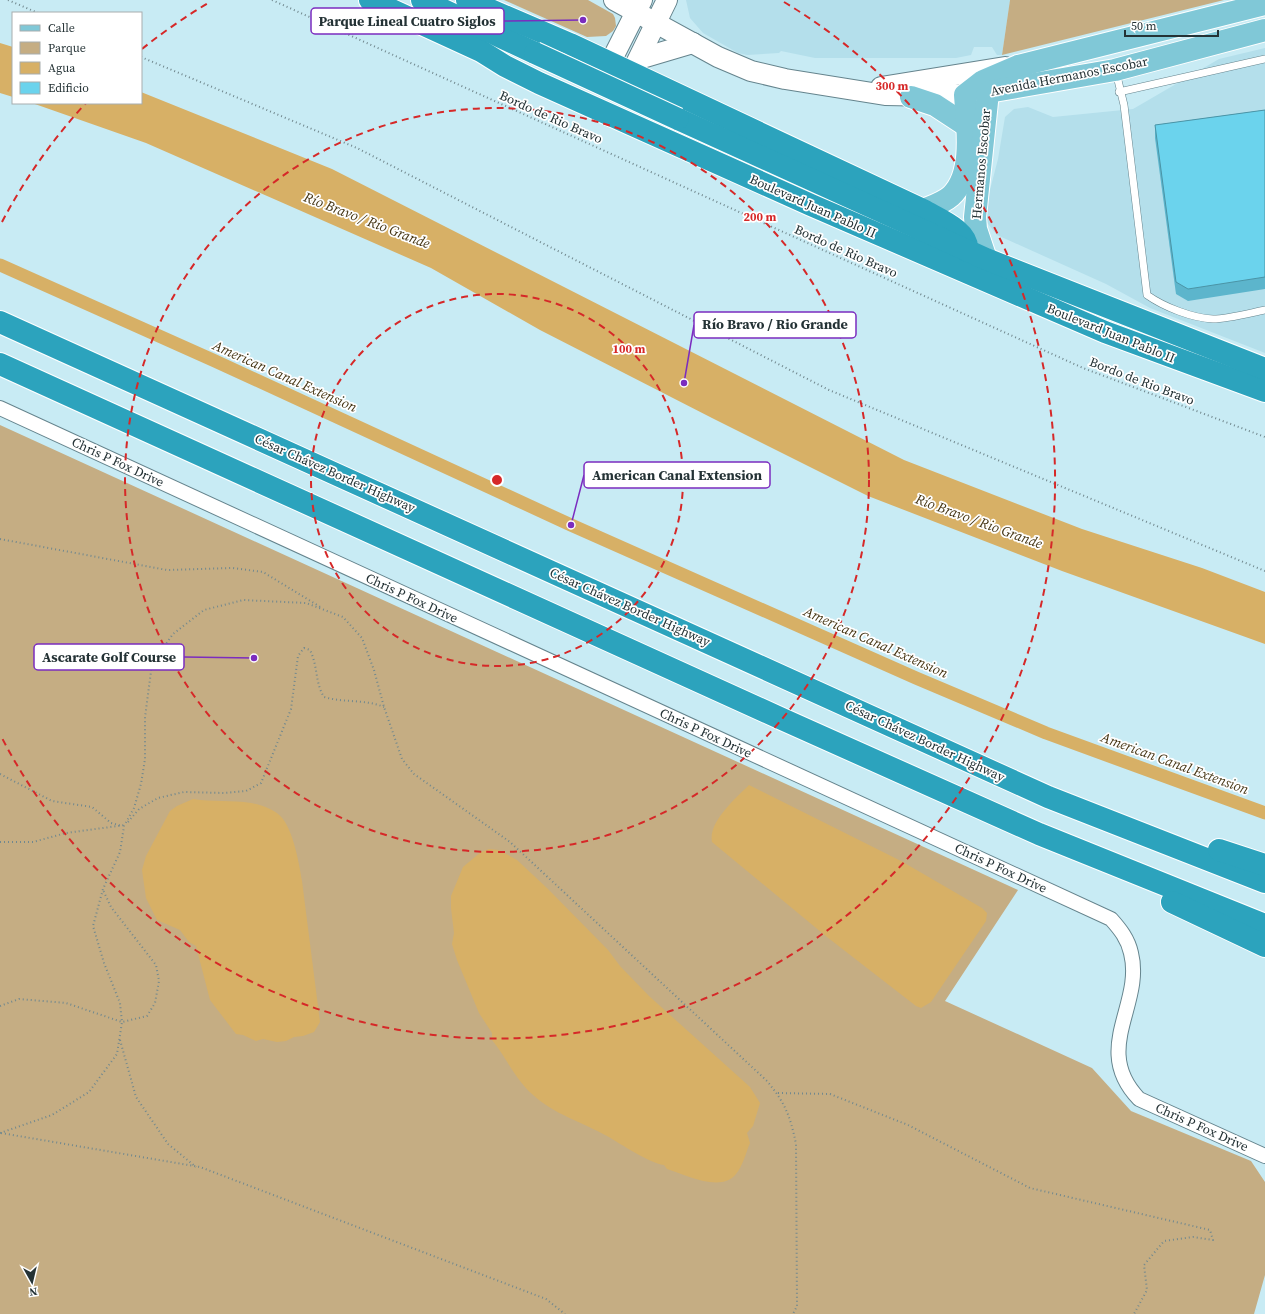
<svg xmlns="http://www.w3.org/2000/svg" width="1265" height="1314" font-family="'Source Serif 4',serif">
<rect width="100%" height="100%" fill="#c8ebf4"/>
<g fill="#b4dfeb">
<polygon points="686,0 1010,0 1002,55 997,55 992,47 974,47 971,55 956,58 815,58 781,51 779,53 747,55 738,53 703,33 690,18"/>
<polygon points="1265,48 1265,353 1150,308 1106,284 997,235 984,219 985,209 998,159 1005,117 1014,109 1028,107 1053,117 1133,109 1219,59"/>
</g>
<g fill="#c5ad83">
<polygon points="504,0 588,0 613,14 615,18 616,26 613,31 606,36 587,37"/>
<polygon points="1010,0 1224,0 1002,55"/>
<polygon points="0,425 1018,890 945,1001 1092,1068 1131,1111 1251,1161 1265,1182 1265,1275 1254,1314 0,1314"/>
</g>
<g fill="#d7b066">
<polygon points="0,43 13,47 13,97 0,93"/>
<polygon points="141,92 332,169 904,460 1082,529 1202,568 1265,592 1265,644 1062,571 868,496 712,418 540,330 431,268 146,143 32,103 141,103"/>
<path d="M 749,785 L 901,861 L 982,908 L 987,913 L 986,921 L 931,1002 L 921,1008 L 916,1006 L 827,937 L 712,842 C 708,822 736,798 749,785 Z"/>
<path d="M 193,799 C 212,802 232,800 251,803 C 262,805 276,810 283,819 C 294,834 299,863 302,881 L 320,1022 L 314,1032 L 303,1036 L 294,1037 L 286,1041 L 277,1042 L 263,1039 L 256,1041 L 243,1035 L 236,1034 L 210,1000 L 196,946 L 189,942 L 180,930 L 157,920 L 146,898 L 142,870 L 146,856 L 170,811 L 177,806 Z"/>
<path d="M 489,849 L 499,850 L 517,860 L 548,889 L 608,950 L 620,966 L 649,996 L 750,1087 L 760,1103 L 753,1126 L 747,1133 L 750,1143 C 746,1152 743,1166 736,1174 C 721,1193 686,1175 667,1169 L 664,1165 C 649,1163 621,1144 607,1136 C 582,1122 553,1114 532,1094 C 515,1079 506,1057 492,1040 L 492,1033 L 479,1013 L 457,960 L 452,944 L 454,933 L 451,908 L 451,896 L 463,867 L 481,852 Z"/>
</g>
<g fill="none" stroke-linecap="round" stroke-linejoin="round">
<polyline stroke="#d7b066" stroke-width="13" points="0,265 215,361 571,525 916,678 1046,733 1265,813"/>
<defs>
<g id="lane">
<path d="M 1116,72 L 1124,105 L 1147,295 C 1164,307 1192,318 1213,319 C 1228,319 1250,313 1265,310"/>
<polyline points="1119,92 1265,59"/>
</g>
<path id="street" d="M 0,408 L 1111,919 C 1120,929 1128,939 1131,953 C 1144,1005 1091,1049 1139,1099 L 1265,1156"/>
<g id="secondary">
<polyline points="614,0 718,57 751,71 785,79 885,95 938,96 980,93"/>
<polyline points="639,59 693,43"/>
<polyline points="603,77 642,0"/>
<polyline points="881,87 1005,67"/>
<polyline points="624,88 667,0"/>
</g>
<g id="primary">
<polyline points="911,97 935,105 967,126"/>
<path d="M 923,210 C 933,206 943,203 951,196 C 975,174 967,124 965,95 L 983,81 L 1018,66 L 1265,4"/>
<polyline points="986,259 976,229 975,217 988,92 1115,70 1265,30"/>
</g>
<g id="highway">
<polyline points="370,0 481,51 505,66 539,83 811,205 1105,332 1265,391"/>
<polyline points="422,0 535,53"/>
<path d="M 467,0 L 570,44 L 923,210 C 938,219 970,231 967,251"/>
<polyline points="678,119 986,259 1265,369"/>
<polyline points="0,322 1048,797 1265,882"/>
<polyline points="0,364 782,719 1039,834 1265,925"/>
<polyline points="1219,850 1265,865"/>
<polyline points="1172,902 1265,946"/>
</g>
</defs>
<use href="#lane" stroke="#65848d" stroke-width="8"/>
<use href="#street" stroke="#65848d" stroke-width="16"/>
<use href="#secondary" stroke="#65848d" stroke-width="22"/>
<use href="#primary" stroke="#fff" stroke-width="24"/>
<use href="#highway" stroke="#fff" stroke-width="24"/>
<g stroke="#71888e" stroke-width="2" stroke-dasharray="1 3" stroke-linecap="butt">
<polyline points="8,0 38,13"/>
<polyline points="272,0 1083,368 1265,437"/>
<polyline points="141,57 357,148 829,390 1265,571"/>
<polyline points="0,539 167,570 233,568 263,572 322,608"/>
<polyline points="0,774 52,801 92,807 111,823 122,826"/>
<path d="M 128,822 L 139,809 L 158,798 L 184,792 L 224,793 L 246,791 L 261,783 L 291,709 L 298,656 L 304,648 L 310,650 C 318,666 315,683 324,697 C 344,703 365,699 384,707"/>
<polyline points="0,842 33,842 66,833 125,825"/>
<polyline points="0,1006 19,999 66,1003 122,1022 147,1016 155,1003 159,981 156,965 111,907 103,890"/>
<polyline points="120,1040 136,1097 168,1144 196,1167"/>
<polyline points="778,1093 830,1094 908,1125 1030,1188 1210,1230 1213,1240 1193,1237 1164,1241 1144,1265 1147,1290 1134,1314"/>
<path d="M 0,1133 L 52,1115 L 89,1092 L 117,1054 L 122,1022 L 120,1003 L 104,963 L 93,926 L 103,889 L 120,852 L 124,826 L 134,808 L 141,784 L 145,759 L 145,717 L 152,664 L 173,634 L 204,610 L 243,600 L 306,603 L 343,617 L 362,638 L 374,670 L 384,707 L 402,759 L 414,774 L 510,842 L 767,1081 C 785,1103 790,1115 796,1144 L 797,1306 L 793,1314"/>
<polyline points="1,1133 200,1167 546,1299 565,1314"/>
</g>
<use href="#lane" stroke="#fff" stroke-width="7"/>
<use href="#street" stroke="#fff" stroke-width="14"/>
<use href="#secondary" stroke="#fff" stroke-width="20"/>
<use href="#primary" stroke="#80c8d7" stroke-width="22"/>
<use href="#highway" stroke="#2ca3bd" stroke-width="22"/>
<defs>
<polyline id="highway-bridge" points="535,53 678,119"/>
</defs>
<use href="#highway-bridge" stroke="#fff" stroke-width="24" stroke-linecap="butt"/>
<use href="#highway-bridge" stroke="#2ca3bd" stroke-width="22"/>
</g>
<polygon fill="#5cb5cc" points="1265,110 1265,289 1188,301 1176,294 1155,138 1155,125"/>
<polygon fill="#6bd3ed" stroke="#4b94a6" points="1265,110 1265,277 1188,289 1176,282 1155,125"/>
<g fill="none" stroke="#d62828" stroke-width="2" stroke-dasharray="7 5">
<circle cx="497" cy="480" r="186"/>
<circle cx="497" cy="480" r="372"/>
<path d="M2 222A558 558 0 0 1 86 103M142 49A558 558 0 0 1 210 2M784 2A558 558 0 1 1 2 738"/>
</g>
<g text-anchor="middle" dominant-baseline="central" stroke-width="3.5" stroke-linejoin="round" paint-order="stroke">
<g font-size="13" fill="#243235" stroke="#fff">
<text transform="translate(1069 76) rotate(-11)">Avenida Hermanos Escobar</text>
<text transform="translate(551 117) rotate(24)">Bordo de Rio Bravo</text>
<text transform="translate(981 164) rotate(-85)">Hermanos Escobar</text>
<text transform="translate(813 206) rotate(24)">Boulevard Juan Pablo II</text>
<text transform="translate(846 251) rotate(24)">Bordo de Rio Bravo</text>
<text transform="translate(1111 333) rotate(22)">Boulevard Juan Pablo II</text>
<text transform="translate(1142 381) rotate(21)">Bordo de Rio Bravo</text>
<text transform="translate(118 462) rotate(25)">Chris P Fox Drive</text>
<text transform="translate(335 473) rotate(24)">César Chávez Border Highway</text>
<text transform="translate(412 598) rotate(25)">Chris P Fox Drive</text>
<text transform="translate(630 607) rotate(24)">César Chávez Border Highway</text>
<text transform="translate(706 733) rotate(25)">Chris P Fox Drive</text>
<text transform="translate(925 741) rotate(25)">César Chávez Border Highway</text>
<text transform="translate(1001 868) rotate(25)">Chris P Fox Drive</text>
<text transform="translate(1202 1127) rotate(24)">Chris P Fox Drive</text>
</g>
<g font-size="14" font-style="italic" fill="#453514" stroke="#fff">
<text transform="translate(367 220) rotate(21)">Río Bravo / Rio Grande</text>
<text transform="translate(285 376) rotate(24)">American Canal Extension</text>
<text transform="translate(979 521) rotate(20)">Río Bravo / Rio Grande</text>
<text transform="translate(876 642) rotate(24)">American Canal Extension</text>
<text transform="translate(1175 763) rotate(20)">American Canal Extension</text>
</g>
</g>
<circle cx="497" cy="480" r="6" fill="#d62828" stroke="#fff" stroke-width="2"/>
<g font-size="12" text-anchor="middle" font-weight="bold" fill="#d62828" stroke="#fff" stroke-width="3.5" stroke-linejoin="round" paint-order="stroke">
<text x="892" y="90">300 m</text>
<text x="760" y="221">200 m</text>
<text x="629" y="353">100 m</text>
</g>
<path fill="none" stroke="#7b2cbf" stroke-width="1.5" d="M583 20L504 21M684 383L694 325M571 525L584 475M254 658L184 657"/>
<g fill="#7b2cbf" stroke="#fff" stroke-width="1.5">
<circle cx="583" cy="20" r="4"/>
<circle cx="684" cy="383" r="4"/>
<circle cx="571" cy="525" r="4"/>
<circle cx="254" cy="658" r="4"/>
</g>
<g fill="#fff" stroke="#7b2cbf" stroke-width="1.5">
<rect x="311" y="8" width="193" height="26" rx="4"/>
<rect x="694" y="312" width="162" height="26" rx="4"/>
<rect x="584" y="462" width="186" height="26" rx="4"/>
<rect x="34" y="644" width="150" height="26" rx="4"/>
</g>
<g font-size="14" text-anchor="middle" font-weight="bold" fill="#243235">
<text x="407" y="26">Parque Lineal Cuatro Siglos</text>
<text x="775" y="329">Río Bravo / Rio Grande</text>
<text x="677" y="480">American Canal Extension</text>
<text x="109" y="662">Ascarate Golf Course</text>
</g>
<rect x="12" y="12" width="130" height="92" fill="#ffffff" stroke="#a7adae"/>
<rect x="20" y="25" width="20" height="6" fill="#80c8d7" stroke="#a7adae"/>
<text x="48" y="32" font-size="12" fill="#243235">Calle</text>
<rect x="20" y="42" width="20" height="12" fill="#c5ad83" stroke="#a7adae"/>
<text x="48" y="52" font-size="12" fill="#243235">Parque</text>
<rect x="20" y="62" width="20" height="12" fill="#d7b066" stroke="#a7adae"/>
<text x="48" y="72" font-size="12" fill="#243235">Agua</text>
<rect x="20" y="82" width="20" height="12" fill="#6bd3ed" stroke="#a7adae"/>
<text x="48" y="92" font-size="12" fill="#243235">Edificio</text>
<g transform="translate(32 1282) rotate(172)" stroke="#ffffff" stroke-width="3" paint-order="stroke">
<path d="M0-3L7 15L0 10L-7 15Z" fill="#243235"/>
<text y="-6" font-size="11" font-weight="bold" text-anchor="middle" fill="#243235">N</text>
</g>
<path d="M1125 30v6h93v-6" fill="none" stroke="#243235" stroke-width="2"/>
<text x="1131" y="30" font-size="12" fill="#243235" stroke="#ffffff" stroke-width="3" paint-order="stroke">50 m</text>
</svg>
